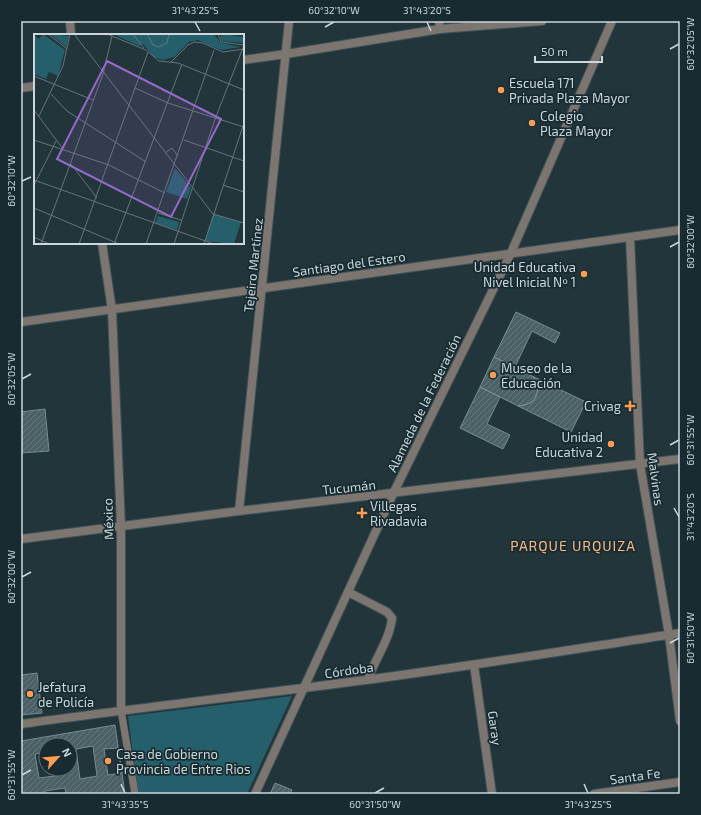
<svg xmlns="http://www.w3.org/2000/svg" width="701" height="815" viewBox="0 0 701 815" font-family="'Exo 2',sans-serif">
  <defs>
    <pattern id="building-hatch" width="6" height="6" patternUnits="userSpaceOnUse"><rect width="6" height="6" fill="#4b6166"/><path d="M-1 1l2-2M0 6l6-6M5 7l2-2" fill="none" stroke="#64777b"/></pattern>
  </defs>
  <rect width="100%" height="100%" fill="#21353a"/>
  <path fill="#255f6b" d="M292 696 247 794H138L128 716Z"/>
  <path fill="url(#building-hatch)" stroke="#758c92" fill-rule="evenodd" d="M516 312 560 333 555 343 532 331 515 367 494 357Z
    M494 357 532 376 536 381 538 387 537 393 535 399 530 403 524 405 518 406 480 387Z
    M532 376 586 402 571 432 518 406 524 405 530 403 535 399 537 393 538 387 536 381Z
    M480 387 500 397 487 424 510 435 503 449 460 428Z
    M45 409 49 451 21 453V412Z
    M37 673 42 713 21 715V675Z
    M115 725 125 794H66L65 788 45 791 46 794H21V741ZM46 745H70V769H54L55 776 39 778 35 754 46 752ZM93 746 97 776 80 779 76 749Z
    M118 748 122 773 108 775 104 749Z
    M275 783 292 790 290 794H270Z"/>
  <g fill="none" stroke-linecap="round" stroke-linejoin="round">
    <g stroke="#405257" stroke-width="8">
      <path id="pedestrian" d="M121 710 135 794"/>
    </g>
    <g stroke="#405257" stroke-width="10">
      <path id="minor" d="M70 21 71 35
        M439 21 440 29
        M243 60 286 54 440 29 542 21
        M21 88 35 86
        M630 237 640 464 669 635 680 721
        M102 243 112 310 121 526V710
        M21 322 680 230
        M239 511 289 21
        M21 539 239 511 680 459
        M348 592 387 612 392 618C390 639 375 659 368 679
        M474 665 492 794
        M21 724C136 708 251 695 366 680 471 666 575 649 680 633
        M594 794 680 782"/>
    </g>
    <g stroke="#405257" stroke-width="10">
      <path id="tertiary" d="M255 794 393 494 511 253 612 21"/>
    </g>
    <use href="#pedestrian" stroke="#7d7570" stroke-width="7"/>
    <use href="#minor" stroke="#7d7570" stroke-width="8"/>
    <use href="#tertiary" stroke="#7d7570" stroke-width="8"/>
  </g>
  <path fill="none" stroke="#ccd8db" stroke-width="1.5" d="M195 22 200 31M427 22 431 31M325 27 334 22M670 49 679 44M22 181 31 177M670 247 679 242M22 379 31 374M670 445 679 440M674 508 679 517M22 577 31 572M670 643 679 638M22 775 31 770M121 784 125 793M584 784 588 793M375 793 384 788"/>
  <g fill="#fc9d53" stroke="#172b30" stroke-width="1.5">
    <circle cx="501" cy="90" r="4"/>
    <circle cx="532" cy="123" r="4"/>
    <circle cx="584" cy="274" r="4"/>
    <circle cx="493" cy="375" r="4"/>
    <path d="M628 400h4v4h4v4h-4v4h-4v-4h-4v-4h4z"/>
    <circle cx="611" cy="444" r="4"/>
    <path d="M360 507h4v4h4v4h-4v4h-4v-4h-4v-4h4z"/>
    <circle cx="30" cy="694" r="4"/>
    <circle cx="108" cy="761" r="4"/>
  </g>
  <g text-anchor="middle" stroke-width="3.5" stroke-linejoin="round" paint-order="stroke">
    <g font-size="13" fill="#ccd8db" stroke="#172b30" text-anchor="start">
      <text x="509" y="88">Escuela 171<tspan x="509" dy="15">Privada Plaza Mayor</tspan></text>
      <text x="540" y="121">Colegio<tspan x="540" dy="15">Plaza Mayor</tspan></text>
      <text x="576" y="272" text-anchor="end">Unidad Educativa<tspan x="576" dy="15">Nivel Inicial Nº 1</tspan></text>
      <text x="501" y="373">Museo de la<tspan x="501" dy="15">Educación</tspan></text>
      <text x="621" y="411" text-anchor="end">Crivag</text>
      <text x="603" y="442" text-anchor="end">Unidad<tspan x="603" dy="15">Educativa 2</tspan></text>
      <text x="370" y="511">Villegas<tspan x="370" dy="15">Rivadavia</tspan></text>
      <text x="38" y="692">Jefatura<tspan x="38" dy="15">de Policía</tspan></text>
      <text x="116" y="759">Casa de Gobierno<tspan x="116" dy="15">Provincia de Entre Rios</tspan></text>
    </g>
    <g font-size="13" fill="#ccd8db" stroke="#172b30">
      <text transform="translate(349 264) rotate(-8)" y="5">Santiago del Estero</text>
      <text transform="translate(253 265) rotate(-84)" y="5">Tejeiro Martínez</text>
      <text transform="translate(424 403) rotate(-64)" y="5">Alameda de la Federación</text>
      <text transform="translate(656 479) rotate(82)" y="5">Malvinas</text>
      <text transform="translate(349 487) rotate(-6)" y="5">Tucumán</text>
      <text transform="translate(108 519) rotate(-92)" y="5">México</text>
      <text transform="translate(349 670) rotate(-8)" y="5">Córdoba</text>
      <text transform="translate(495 728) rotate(82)" y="5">Garay</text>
      <text transform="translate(635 776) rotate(-8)" y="5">Santa Fe</text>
    </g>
    <g font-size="14" letter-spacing="1" fill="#fcb989" stroke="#172b30">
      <text x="573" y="551">PARQUE URQUIZA</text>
    </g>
  </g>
  <g transform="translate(34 34)">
    <rect width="210" height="210" fill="#21353a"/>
    <path d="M9 0 31 16 24 42 15 38 12 45 0 40V1L5 5ZM16 0 35 2 32 13ZM79 0H180L187 9 207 13 187 16 164 6 155 8 140 23 129 26 120 23 109 10 105 12ZM188 0 210 3V9L188 7 186 4ZM141 134 157 154 153 165 132 158ZM179 180 207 188 200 210 171 207ZM124 182 145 188 143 196 121 189Z" fill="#255f6b"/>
    <path fill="none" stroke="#65767a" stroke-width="1" d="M14 0 33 15M40 0 179 180M73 0 112 16 125 27 144 29 210 56M99 0 110 14M113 0 119 11 125 13 133 9 135 0M184 0 187 8 210 11M137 28 154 11 160 8 169 9 189 18 210 15M0 42 59 66M101 54 134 69 210 93M17 60 33 77 112 128M0 76 29 115M5 82 29 32 36 0M0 106 75 131 131 159M150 106 210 127M131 119 138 114 144 122M37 130 63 164M0 146 180 210M0 151 22 107M189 151 210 158M0 174 85 210M124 179 147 186M179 180 210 189M0 203 15 210M7 210 69 40 78 2M45 210 114 18M80 210 148 30M112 210 180 16M140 210 181 85 210 11M170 210 210 89"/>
    <path fill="#9768c9" fill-opacity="0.15" stroke="#9768c9" stroke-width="2" d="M73 27 187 85 137 183 23 125Z"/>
    <rect width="210" height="210" fill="none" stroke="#ccd8db" stroke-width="2"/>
  </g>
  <rect width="701" height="815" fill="none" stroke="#172b30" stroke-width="44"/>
  <g transform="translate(58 757) rotate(63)"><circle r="19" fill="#172b30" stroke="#5f7074"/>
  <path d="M0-3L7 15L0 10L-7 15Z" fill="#fc9d53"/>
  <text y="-6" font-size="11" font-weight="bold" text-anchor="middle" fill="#ccd8db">N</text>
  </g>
  <path d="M535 56v6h67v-6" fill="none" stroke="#ccd8db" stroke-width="2"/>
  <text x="541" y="56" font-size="12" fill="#ccd8db" stroke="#172b30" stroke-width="3" paint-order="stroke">50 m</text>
  <rect x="22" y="22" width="657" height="771" fill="none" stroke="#ccd8db" stroke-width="1.5"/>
  <g font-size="10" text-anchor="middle" fill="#ccd8db">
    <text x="195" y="14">31°43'25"S</text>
    <text x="334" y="14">60°32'10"W</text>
    <text x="427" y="14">31°43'20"S</text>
    <text transform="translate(690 44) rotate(-90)" y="4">60°32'05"W</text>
    <text transform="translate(11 181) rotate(-90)" y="4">60°32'10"W</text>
    <text transform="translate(690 242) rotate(-90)" y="4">60°32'00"W</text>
    <text transform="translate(11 379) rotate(-90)" y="4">60°32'05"W</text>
    <text transform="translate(690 440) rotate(-90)" y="4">60°31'55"W</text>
    <text transform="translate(690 517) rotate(-90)" y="4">31°43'20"S</text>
    <text transform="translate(11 577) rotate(-90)" y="4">60°32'00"W</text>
    <text transform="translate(690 638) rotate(-90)" y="4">60°31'50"W</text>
    <text transform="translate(11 775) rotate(-90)" y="4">60°31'55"W</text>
    <text x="125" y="808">31°43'35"S</text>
    <text x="375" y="808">60°31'50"W</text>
    <text x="588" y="808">31°43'25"S</text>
  </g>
</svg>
